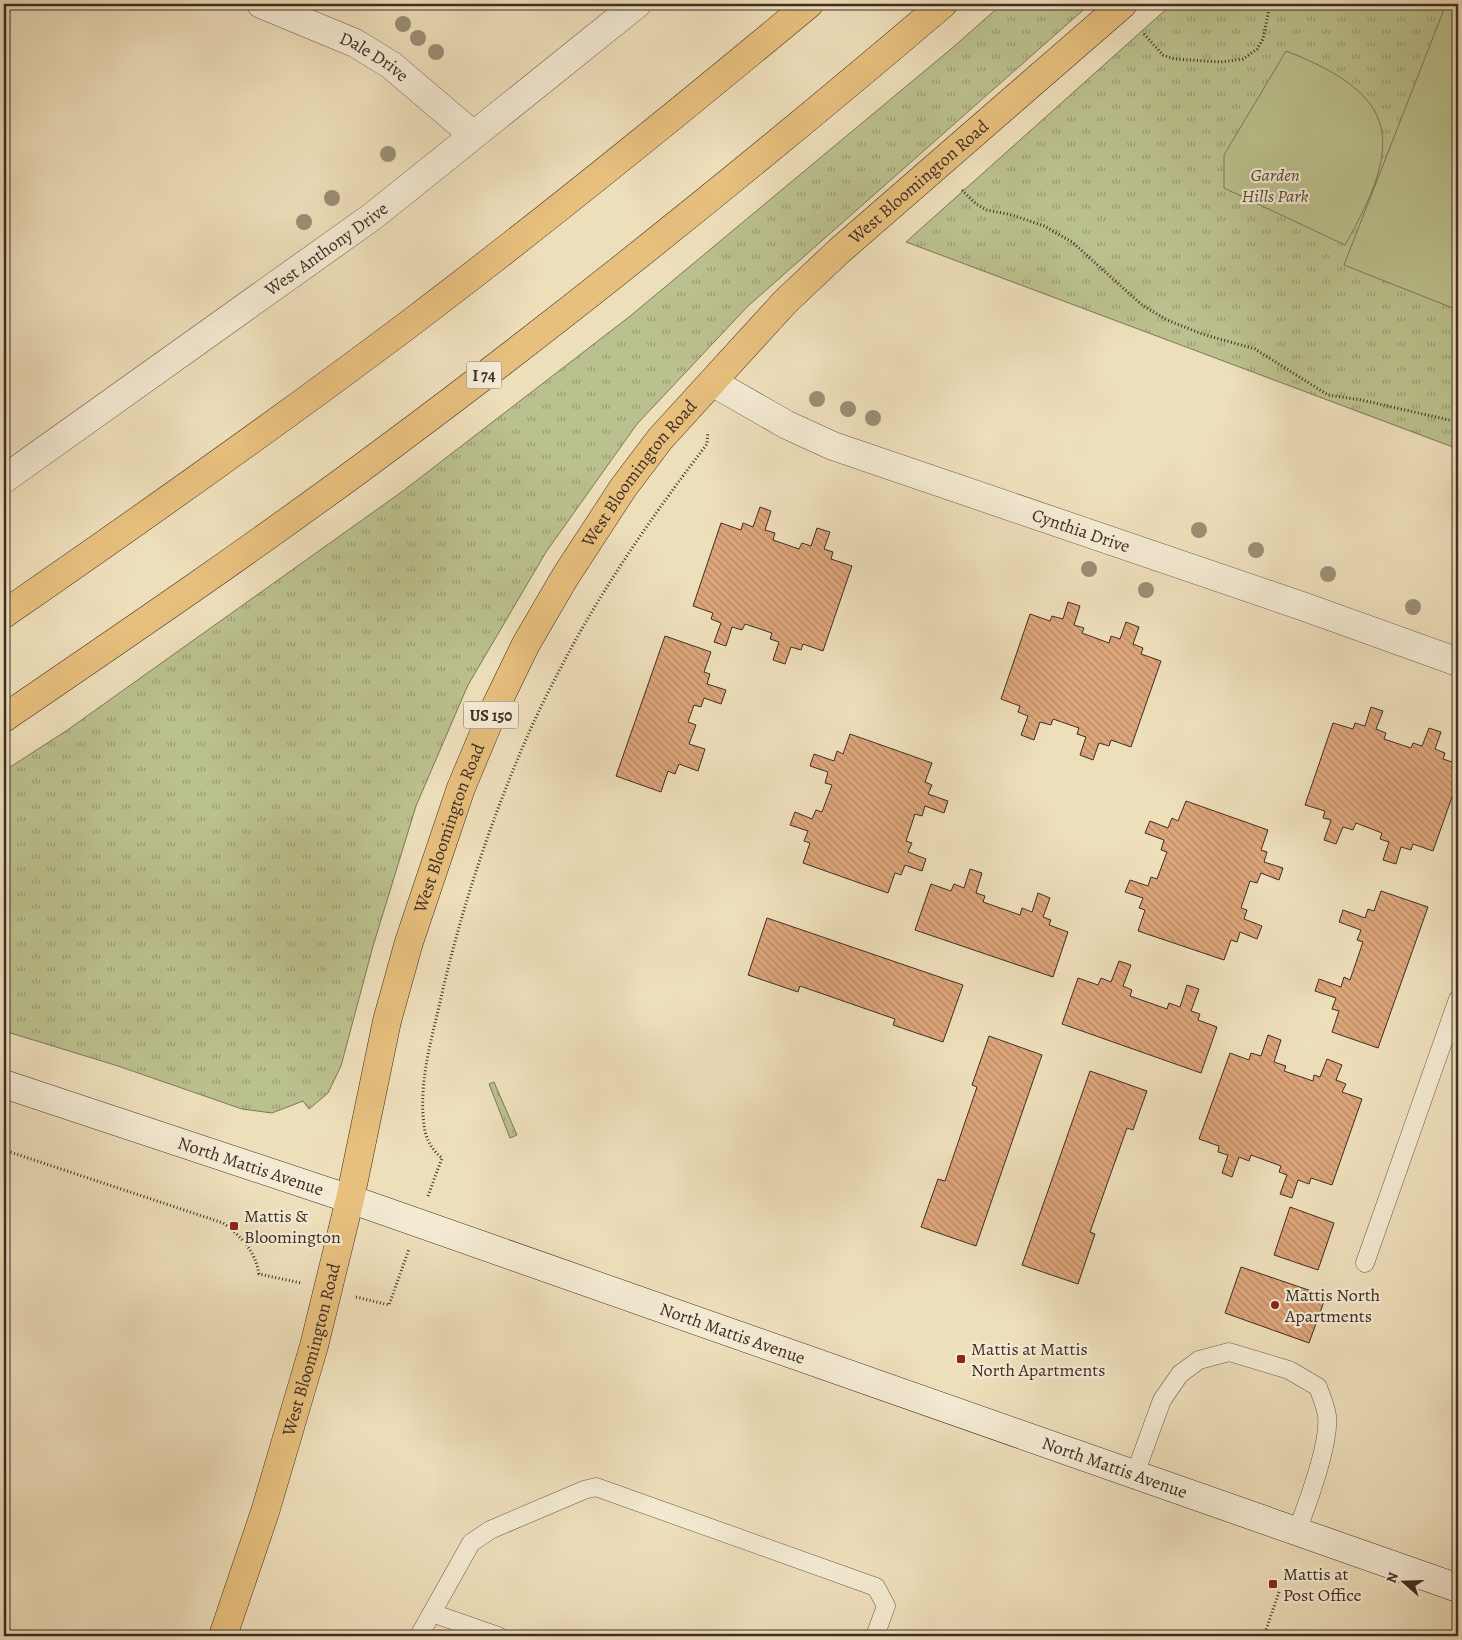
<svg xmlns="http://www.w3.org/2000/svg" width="1462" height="1640" viewBox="0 0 1462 1640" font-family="Alegreya,serif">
  <defs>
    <pattern id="grass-tufts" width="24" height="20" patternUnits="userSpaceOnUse" patternTransform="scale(1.25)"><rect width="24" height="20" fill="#bbc18e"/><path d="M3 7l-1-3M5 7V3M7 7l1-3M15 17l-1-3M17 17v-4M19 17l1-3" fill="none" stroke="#999d74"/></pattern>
    <pattern id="building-back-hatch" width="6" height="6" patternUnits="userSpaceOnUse" patternTransform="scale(1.25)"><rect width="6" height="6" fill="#dea67b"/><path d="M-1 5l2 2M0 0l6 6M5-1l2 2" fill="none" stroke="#b58865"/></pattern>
  </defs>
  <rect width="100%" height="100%" fill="#eedfbb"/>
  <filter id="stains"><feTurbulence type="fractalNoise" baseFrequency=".004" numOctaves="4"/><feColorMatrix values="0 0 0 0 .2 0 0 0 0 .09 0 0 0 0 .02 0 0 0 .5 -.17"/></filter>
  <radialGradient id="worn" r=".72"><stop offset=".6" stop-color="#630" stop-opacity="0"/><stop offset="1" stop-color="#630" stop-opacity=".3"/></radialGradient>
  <path fill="url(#grass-tufts)" stroke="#7c785a" d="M1002 4H1090L748 306 637 424 546 552 468 685 416 806 373 946 341 1066 328 1093 309 1109 303 1101 272 1113 242 1109 118 1066 4 1031V771L66 731 403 491 629 317 951 49Z
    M1172 4H1458V449L906 242Z
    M494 1082 517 1135 510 1138 489 1084Z"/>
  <path fill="#bbc18e" stroke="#7c785a" d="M1446 4H1458V310L1344 265Z
    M1286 51C1402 96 1403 143 1345 245L1224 188V155Z"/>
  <path fill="url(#building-back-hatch)" stroke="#3e2e25" d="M760 507 771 511 765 530 775 533 773 540 799 549 802 543 811 546 817 528 830 532 824 549 833 552 831 559 852 566 823 651 803 644 801 650 791 647 785 664 773 660 779 642 770 639 772 633 745 624 742 630 732 627 726 646 714 642 721 623 711 619 713 613 693 606 721 523 741 530 743 523 753 527Z
    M1068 602 1080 606 1074 625 1084 628 1082 633 1109 643 1111 636 1120 639 1126 622 1139 627 1133 644 1143 648 1141 654 1161 661 1131 747 1111 740 1109 746 1099 743 1093 760 1080 755 1086 737 1077 734 1079 728 1053 719 1051 725 1040 722 1034 740 1021 735 1028 716 1018 712 1020 706 1001 699 1030 614 1050 621 1052 616 1063 619Z
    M665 636 711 652 704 672 710 674 707 684 726 690 721 704 704 698 701 707 694 705 688 722 696 725 689 744 705 749 698 771 679 764 675 774 668 771 661 792 616 776Z
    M1371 707 1383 711 1376 729 1386 733 1384 739 1411 748 1413 743 1422 746 1429 728 1441 732 1435 749 1445 753 1443 759 1458 764V780L1433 851 1413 844 1411 850 1401 847 1396 864 1383 860 1389 842 1380 839 1382 833 1356 823 1353 830 1343 827 1336 844 1324 840 1331 820 1323 818 1325 811 1305 805 1333 723 1353 729 1355 723 1365 726Z
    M850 734 932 763 925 782 932 785 928 794 948 801 944 813 925 806 922 816 915 814 906 841 912 843 908 852 926 859 922 871 905 865 901 875 895 873 888 893 803 863 810 843 804 841 808 831 790 825 795 812 812 819 816 810 822 812 832 785 825 783 828 772 810 766 814 754 834 761 837 751 843 754Z
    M1186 801 1268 830 1261 850 1267 852 1264 862 1283 868 1279 880 1261 873 1257 883 1250 881 1241 908 1247 910 1244 919 1262 926 1257 939 1240 932 1237 942 1231 940 1224 960 1138 931 1145 910 1139 908 1143 898 1125 892 1130 880 1148 886 1151 877 1157 879 1167 852 1161 850 1164 840 1145 833 1150 821 1168 828 1172 818 1178 821Z
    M970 869 982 873 976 893 985 896 983 902 1020 915 1022 908 1032 912 1038 893 1050 898 1043 917 1051 920 1049 925 1068 932 1053 977 915 930 931 884 951 891 954 884 964 888Z
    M1381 891 1428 907 1378 1048 1332 1032 1339 1011 1332 1009 1336 998 1315 991 1319 979 1341 987 1344 977 1350 980 1363 942 1357 940 1361 930 1339 922 1343 910 1365 918 1368 909 1374 911Z
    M767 918 963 985 943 1042 893 1025 895 1019 800 986 798 992 748 975Z
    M1119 961 1131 965 1123 986 1132 990 1130 996 1167 1009 1169 1003 1180 1007 1187 985 1199 989 1191 1011 1200 1014 1198 1020 1217 1027 1201 1073 1062 1024 1078 978 1098 985 1101 978 1111 982Z
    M1268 1035 1281 1040 1274 1062 1286 1066 1284 1071 1313 1081 1314 1075 1320 1077 1327 1059 1342 1065 1336 1080 1346 1084 1342 1092 1362 1099 1332 1185 1311 1178 1309 1184 1298 1180 1292 1198 1280 1194 1287 1175 1279 1172 1281 1166 1251 1155 1249 1161 1239 1157 1232 1177 1222 1173 1228 1155 1218 1152 1219 1146 1199 1139 1230 1053 1249 1060 1251 1053 1261 1056Z
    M989 1036 1042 1055 976 1246 921 1227 938 1179 945 1181 977 1087 972 1085Z
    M1090 1071 1147 1091 1133 1130 1127 1128 1090 1232 1095 1234 1078 1284 1022 1265Z
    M1290 1207 1334 1223 1318 1270 1274 1255Z
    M1241 1267 1326 1296 1309 1343 1225 1313Z"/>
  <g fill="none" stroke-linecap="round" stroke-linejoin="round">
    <g stroke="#6a5a4a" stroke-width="19">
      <path id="service" d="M1365 1263 1458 999
        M1135 1474 1162 1400 1180 1374 1199 1360 1229 1352 1289 1370 1318 1387C1321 1396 1326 1407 1327 1416 1330 1443 1307 1505 1297 1531
        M432 1613 498 1636
        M419 1636 471 1543 490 1530 584 1490 596 1487 876 1587 886 1606 875 1636"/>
    </g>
    <g stroke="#6a5a4a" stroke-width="29">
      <g id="minor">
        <path id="s1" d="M261 4 355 43 391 65 472 134"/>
        <path id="s2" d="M712 382 787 425 833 446 1302 606 1458 662"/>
      </g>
    </g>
    <g stroke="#6a5a4a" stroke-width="29">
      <g id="tertiary">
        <path id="s3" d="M4 479 373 216 637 4"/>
      </g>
    </g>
    <g stroke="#3e2e25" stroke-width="29">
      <g id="secondary">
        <path id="s4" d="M4 1084 350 1199 1458 1588"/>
      </g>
    </g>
    <g stroke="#3e2e25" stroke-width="29">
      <g id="primary">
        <path id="s5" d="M223 1636 265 1512 314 1346 350 1199 387 1021 409 942 461 788 492 714 526 644 565 577 623 488 660 439 785 302 839 251 1123 4"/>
      </g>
    </g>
    <g stroke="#3e2e25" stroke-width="29">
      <path id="motorway" d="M4 614C140 520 276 424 409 324 545 221 678 113 809 4
        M4 718C133 630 262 542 387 449 578 307 762 158 943 4"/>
    </g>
    <path stroke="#3e2e25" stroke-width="3" stroke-dasharray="1 2.5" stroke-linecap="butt" d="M1144 34 1163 55 1174 59 1221 62 1243 59 1257 49 1263 39 1270 4
      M962 190 976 204 987 210 1012 215 1044 226 1072 242 1142 305 1167 320 1202 334 1255 349 1328 395 1361 400 1458 422
      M4 1150 223 1223C242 1237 255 1251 259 1274L301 1283
      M428 1196 442 1158C432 1150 425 1138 424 1125 419 1087 429 1048 438 1011 458 920 487 830 524 744 539 709 557 674 575 641 614 571 659 507 707 444L708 432
      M356 1297 389 1305 409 1249
      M1264 1636 1279 1592"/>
    <use href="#service" stroke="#f4ead3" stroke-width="18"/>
    <use href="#minor" stroke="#f4ead3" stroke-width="28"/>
    <use href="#tertiary" stroke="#f4ead3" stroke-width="28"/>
    <use href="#secondary" stroke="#f4ead3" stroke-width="28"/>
    <use href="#primary" stroke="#e7c07e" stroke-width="28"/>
    <use href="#motorway" stroke="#e7c07e" stroke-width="28"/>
  </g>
  <g fill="#9b8e74">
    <circle cx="403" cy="24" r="8"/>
    <circle cx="418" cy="38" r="8"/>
    <circle cx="436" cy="52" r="8"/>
    <circle cx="388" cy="154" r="8"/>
    <circle cx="332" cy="198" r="8"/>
    <circle cx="304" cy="222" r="8"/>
    <circle cx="817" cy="399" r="8"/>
    <circle cx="848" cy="409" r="8"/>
    <circle cx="873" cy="418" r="8"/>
    <circle cx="1199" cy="530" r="8"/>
    <circle cx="1256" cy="550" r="8"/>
    <circle cx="1089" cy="569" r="8"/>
    <circle cx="1328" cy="574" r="8"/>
    <circle cx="1146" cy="590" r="8"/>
    <circle cx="1413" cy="607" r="8"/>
  </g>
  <g fill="#8f2418" stroke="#f4ead3" stroke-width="2">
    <rect x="229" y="1221" width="10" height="10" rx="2.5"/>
    <circle cx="1275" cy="1305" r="5"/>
    <rect x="956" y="1354" width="10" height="10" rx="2.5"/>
    <rect x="1268" y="1579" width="10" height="10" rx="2.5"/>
  </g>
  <g text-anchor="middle" stroke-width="4.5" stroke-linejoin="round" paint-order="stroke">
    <g fill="#f4ead3" stroke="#756659" stroke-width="1">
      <rect x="466.5" y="361.5" width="35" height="27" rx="4"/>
      <rect x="463.5" y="701.5" width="55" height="27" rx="4"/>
    </g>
    <g font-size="16" font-weight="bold" fill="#3e2e25">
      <text x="484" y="381">I 74</text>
      <text x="491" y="721">US 150</text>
    </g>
    <g font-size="18" fill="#3e2e25" stroke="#f4ead3">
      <text dy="6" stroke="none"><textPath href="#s1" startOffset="125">Dale Drive</textPath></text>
      <text dy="6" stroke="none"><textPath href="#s5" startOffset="1650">West Bloomington Road</textPath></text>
      <text dy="6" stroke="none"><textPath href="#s3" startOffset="396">West Anthony Drive</textPath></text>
      <text dy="6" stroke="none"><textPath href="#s5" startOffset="1245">West Bloomington Road</textPath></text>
      <text dy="6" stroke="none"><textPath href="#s2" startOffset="399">Cynthia Drive</textPath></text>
      <text dy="6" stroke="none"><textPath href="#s5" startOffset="840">West Bloomington Road</textPath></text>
      <text dy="6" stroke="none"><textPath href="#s4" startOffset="260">North Mattis Avenue</textPath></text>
      <text dy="6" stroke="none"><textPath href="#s4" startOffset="770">North Mattis Avenue</textPath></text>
      <text dy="6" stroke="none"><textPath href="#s5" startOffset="300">West Bloomington Road</textPath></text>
      <text dy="6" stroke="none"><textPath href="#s4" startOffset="1175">North Mattis Avenue</textPath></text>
    </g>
    <g font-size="18" font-style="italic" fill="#574b3a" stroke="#f4ead3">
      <text x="1275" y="181">Garden<tspan x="1275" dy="21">Hills Park</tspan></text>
    </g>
    <g font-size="18" fill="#3e2e25" stroke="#f4ead3" text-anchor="start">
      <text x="244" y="1222">Mattis &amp;<tspan x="244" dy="21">Bloomington</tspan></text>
      <text x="1285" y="1301">Mattis North<tspan x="1285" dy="21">Apartments</tspan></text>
      <text x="971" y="1355">Mattis at Mattis<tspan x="971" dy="21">North Apartments</tspan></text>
      <text x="1283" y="1580">Mattis at<tspan x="1283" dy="21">Post Office</tspan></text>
    </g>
  </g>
  <rect width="1462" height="1640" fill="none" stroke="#eedfbb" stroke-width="20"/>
  <rect x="5" y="5" width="1452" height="1630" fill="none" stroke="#3e2e25" stroke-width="2.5"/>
  <rect x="10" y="10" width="1442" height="1620" fill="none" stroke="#3e2e25"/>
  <g transform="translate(1404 1582) rotate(290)" stroke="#f4ead3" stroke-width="4" paint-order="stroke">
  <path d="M0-4L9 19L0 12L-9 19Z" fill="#3e2e25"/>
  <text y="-8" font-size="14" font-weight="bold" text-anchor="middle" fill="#3e2e25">N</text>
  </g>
  <rect width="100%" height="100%" filter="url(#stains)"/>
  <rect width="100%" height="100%" fill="url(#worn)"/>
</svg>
